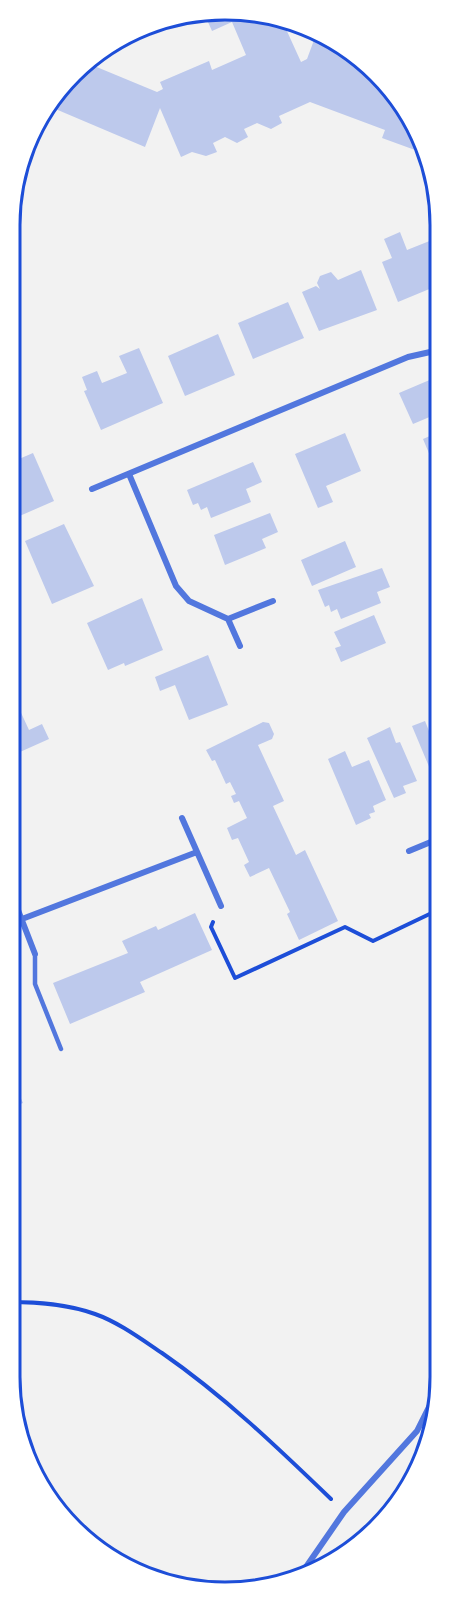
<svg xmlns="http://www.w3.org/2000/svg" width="450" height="1602" viewBox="0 0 450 1602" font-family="Inter,sans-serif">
  <rect width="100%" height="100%" fill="#f2f2f2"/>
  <path fill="#bdc9ec" d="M204 13H267L281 18 301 62 307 59 317 32 333 38 387 82 419 130 426 154 382 138 385 130 310 102 279 116 282 123 271 129 257 123 244 129 248 137 237 143 225 137 213 143 217 152 206 156 192 152 181 157 160 108 145 147 46 105 87 63 157 92 163 89 160 82 209 61 212 70 246 55 232 22 212 31Z
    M400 232 407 250 432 240 439 258V285L398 302 382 262 392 258 384 239Z
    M361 270 377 310 319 331 302 292 316 286 320 289 317 283 320 276 331 272 338 280Z
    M288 302 304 338 253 359 238 323Z
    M218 334 235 375 185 396 168 356Z
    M139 348 163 403 101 430 84 391 87 390 82 377 97 371 102 383 127 373 119 356Z
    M439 376V413L413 424 399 393Z
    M439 432V477L423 439Z
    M345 433 361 471 326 486 333 502 318 508 295 454Z
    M33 453 54 501 15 518 12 510V462Z
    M253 462 262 482 246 489 251 502 211 518 207 507 201 510 198 503 193 505 187 490Z
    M270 513 278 532 262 539 266 548 225 565 214 535Z
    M64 524 94 586 52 604 25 541Z
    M345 541 356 567 312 586 301 560Z
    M382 568 390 587 377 592 381 603 341 619 337 609 331 612 329 605 325 607 318 590Z
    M142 598 163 650 125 666 124 663 108 670 87 623Z
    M374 615 386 643 341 662 335 648 341 646 334 632Z
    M208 655 228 705 189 720 175 685 160 691 155 677Z
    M11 691 29 730 42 724 49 739 11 756Z
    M425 721 431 736 438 733V788L412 726Z
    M263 722 269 723 274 734 272 739 258 745 284 801 273 806 296 855 305 850 338 921 299 940 287 914 290 912 269 868 250 877 244 865 249 862 238 838 232 840 227 828 247 818 239 801 234 803 231 796 236 794 230 782 226 784 215 760 212 761 206 750Z
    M390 727 396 743 400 742 417 781 403 786 406 793 394 798 367 738Z
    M345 751 352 767 369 760 386 800 373 806 375 812 369 814 371 818 356 825 328 759Z
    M195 913 212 950 140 982 145 992 70 1024 53 983 128 953 122 941 156 926 158 930Z
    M10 1074 23 1103 10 1108Z"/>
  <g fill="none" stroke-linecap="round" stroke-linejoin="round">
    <path stroke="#1d4ed8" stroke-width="4" d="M213 922 211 927 235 978 345 927 373 941 438 910
      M9 1302C39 1302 67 1304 95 1314 118 1322 141 1339 162 1353 224 1396 277 1447 331 1499"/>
    <path stroke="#5277de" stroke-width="4.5" d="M35 954V984L61 1049"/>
    <path stroke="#5277de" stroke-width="6" d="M129 474 176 586 189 601 228 619
      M92 489 408 357 439 350
      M240 646 228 619 273 601
      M182 818 221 906
      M409 851 438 839
      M11 892 35 954
      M22 919 197 852
      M297 1580 344 1512 417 1431 437 1391"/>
  </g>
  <path d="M0 0H450V1602H0ZM225 20H225A205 205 0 0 1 430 225V1377A205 205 0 0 1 225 1582H225A205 205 0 0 1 20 1377V225A205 205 0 0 1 225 20Z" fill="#fff" fill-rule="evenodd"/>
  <path fill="none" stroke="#1d4ed8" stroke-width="3" d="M225 20H225A205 205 0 0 1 430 225V1377A205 205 0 0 1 225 1582H225A205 205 0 0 1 20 1377V225A205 205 0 0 1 225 20Z"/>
</svg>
